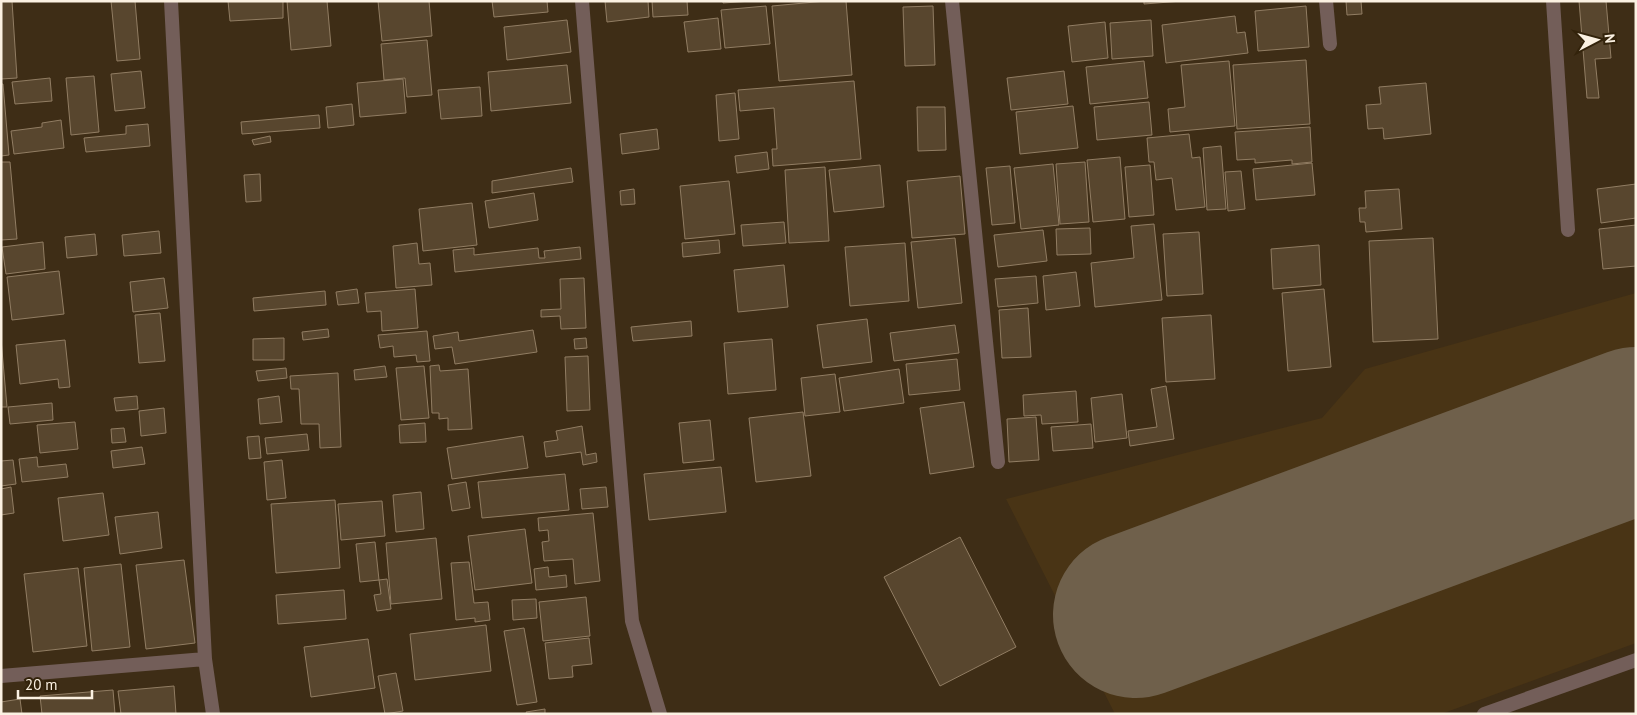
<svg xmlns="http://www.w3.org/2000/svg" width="1637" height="715" viewBox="0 0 1637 715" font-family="'PT Sans',sans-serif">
  <rect width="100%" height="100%" fill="#3e2d16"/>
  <path fill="#493415" d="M1636 293V643L1441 714H1115L1006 499 1322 418 1365 369Z"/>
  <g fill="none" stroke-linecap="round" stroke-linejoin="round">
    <path stroke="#6f604b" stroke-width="166" d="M1136 615 1636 430"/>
  </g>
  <path fill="#58462e" stroke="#917d63" d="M1 1H12L17 78 1 79Z
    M111 1H135L140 59 117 61Z
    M228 1H283V18L230 21Z
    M287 1H327L331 46 291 50Z
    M378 1H429L432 36 382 41Z
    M492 1H547L548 12 494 17Z
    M605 1H648L649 17 607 22Z
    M652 1H687L688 15 653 17Z
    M723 1H752L723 3Z
    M826 1H846L852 75 779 81 772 6Z
    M1144 1H1182L1144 4Z
    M1346 1H1361L1362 14 1347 15Z
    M1579 1H1606L1611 58 1595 59 1599 98H1587Z
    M766 6 770 44 725 48 721 10Z
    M933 6 935 65 905 66 903 7Z
    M1306 6 1309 47 1258 51 1255 11Z
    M1235 16 1237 33 1245 32 1248 53 1166 63 1162 25Z
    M718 18 721 49 688 52 684 22Z
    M567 20 571 52 507 60 504 27Z
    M1151 20 1153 56 1112 59 1110 23Z
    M1105 22 1108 58 1072 62 1068 26Z
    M427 40 432 95 407 97 405 78 384 80 381 44Z
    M1306 60 1310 124 1237 129 1233 65Z
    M1144 61 1148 98 1090 104 1086 67Z
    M1229 61 1235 126 1170 132 1168 109 1185 107 1181 65Z
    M567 65 571 103 491 111 488 72Z
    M141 71 145 108 115 111 111 74Z
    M1064 71 1068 104 1011 110 1007 78Z
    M94 76 99 132 71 135 66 78Z
    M50 78 52 101 15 104 12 82Z
    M403 79 406 113 360 117 357 83Z
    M854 81 861 159 773 166 772 149H777L774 108 740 111 738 90Z
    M1426 83 1431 134 1384 139 1383 128 1368 129 1366 105 1381 104 1379 87Z
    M1 84H3L9 155 1 156Z
    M480 87 482 116 441 119 438 90Z
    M735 93 739 139 719 141 716 95Z
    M1149 102 1152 135 1097 140 1094 107Z
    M352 104 354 125 328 128 326 107Z
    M1073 106 1078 148 1020 154 1016 112Z
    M917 107H945L946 150 918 151Z
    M319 115 320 128 242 134 241 122Z
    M61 120 64 148 14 154 11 131 42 127V123Z
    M148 124 150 146 86 152 84 138 126 134V126Z
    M1310 127 1312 162 1292 164V160L1255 163V159L1237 160 1235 132Z
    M657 129 659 149 622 154 620 134Z
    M1189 134 1192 158 1200 157 1205 207 1176 210 1172 178 1156 180 1154 162H1149L1147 138Z
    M270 136 271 142 254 145 252 140Z
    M1221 146 1226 209 1207 210 1203 148Z
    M767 152 769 169 737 173 735 156Z
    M1120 157 1125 219 1093 222 1087 160Z
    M1 162H10L17 239 1 240Z
    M1085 162 1089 222 1060 224 1056 164Z
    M1312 163 1315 195 1256 200 1253 169Z
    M1053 164 1059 225 1021 229 1014 168Z
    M880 165 884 207 834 212 829 170Z
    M1150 165 1154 215 1129 217 1125 167Z
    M1010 166 1015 223 992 225 986 168Z
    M825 167 829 241 789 243 785 170Z
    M571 168 573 182 492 193V181Z
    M1241 171 1245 209 1228 211 1225 172Z
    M260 174 261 201 246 202 244 175Z
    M960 176 965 234 912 238 907 181Z
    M729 181 735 234 685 239 680 186Z
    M1636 184V218L1601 223 1597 189Z
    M634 189 635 204 621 205 620 191Z
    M1399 189 1402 229 1366 232 1365 222H1360L1359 208H1366L1365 191Z
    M534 193 538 220 489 228 485 201Z
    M472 203 477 245 423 251 419 209Z
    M784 222 786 243 743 246 741 225Z
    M1154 224 1162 300 1095 307 1091 263 1134 258 1131 226Z
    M1636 225V266L1603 269 1599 229Z
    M1090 228 1091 254 1057 255 1056 229Z
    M1043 230 1047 261 998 267 994 235Z
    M159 231 161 253 124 256 122 235Z
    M1199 232 1203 294 1167 296 1163 234Z
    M95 234 97 255 67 258 65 237Z
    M955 238 962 303 918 308 911 242Z
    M1433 238 1438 339 1373 342 1369 241Z
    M719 240 720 253 683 257 682 243Z
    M43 242 45 269 6 274 2 247Z
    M417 243 419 264 430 263 432 285 396 288 393 246Z
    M905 243 909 301 850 306 845 247Z
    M1319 245 1321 285 1273 289 1271 249Z
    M580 247 581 259 455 272 453 250 474 248V255L538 248 539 258H545L544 251Z
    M784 265 788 307 738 312 734 270Z
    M59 271 64 314 12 320 7 277Z
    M1076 272 1080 306 1046 310 1043 276Z
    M1036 276 1038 303 998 307 995 279Z
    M164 278 168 308 133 312 130 282Z
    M584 278 586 328 561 329 560 316 541 317V310L561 309 560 279Z
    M357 289 359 303 338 305 336 292Z
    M415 289 418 328 382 331 381 311 367 312 365 293Z
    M1324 289 1331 367 1288 371 1282 293Z
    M325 291 326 305 254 311 253 298Z
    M1028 308 1031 357 1002 358 999 310Z
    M160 313 165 361 139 363 135 315Z
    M1211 315 1215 379 1166 382 1162 318Z
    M867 319 872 362 823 368 817 325Z
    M691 321 692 336 633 341 631 327Z
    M955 325 959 353 894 361 890 333Z
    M328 329 329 337 303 340 302 332Z
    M533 330 537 352 455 364 452 347 435 349 433 336 458 332 459 341Z
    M427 331 430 361 417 362 416 355 394 357 393 346 380 348 378 335Z
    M284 338V360H253V339Z
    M586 338 587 348 575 349 574 339Z
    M1 339 7 407H1Z
    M772 339 776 390 728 394 724 343Z
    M65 340 70 387 59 388 58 379 20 384 16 345Z
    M588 356 590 410 567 411 565 357Z
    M957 359 960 390 909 395 906 364Z
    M439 365 440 371 468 369 472 429 448 430V418L439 419V413H432L430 366Z
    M385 366 387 377 355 380 354 370Z
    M424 366 429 418 401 420 396 368Z
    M286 368 287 378 258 381 256 371Z
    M899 369 904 403 844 411 839 378Z
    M338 373 341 447 320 448 319 424H301L299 389H291L290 376Z
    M835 374 840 412 805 416 801 378Z
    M1166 386 1174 439 1130 446 1128 431 1157 427 1151 389Z
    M1076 391 1078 422 1042 424 1041 415 1024 416 1023 395Z
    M1122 394 1127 438 1095 442 1091 398Z
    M137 396 138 409 116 411 114 398Z
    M279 396 282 422 260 424 258 399Z
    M964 402 974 467 930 474 920 408Z
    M52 403 53 420 10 424 8 407Z
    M164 408 166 433 141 436 139 411Z
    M803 412 811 476 756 482 749 418Z
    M1036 417 1039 460 1009 462 1007 419Z
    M710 420 714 460 683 463 679 423Z
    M75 422 78 449 40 453 37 425Z
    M425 423 426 442 400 443 399 425Z
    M1091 424 1093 448 1053 451 1051 427Z
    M582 426 586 455 596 453 597 462 583 465 581 452 546 457 544 442 558 440 556 431Z
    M124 428 126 442 112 443 111 429Z
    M307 434 309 450 267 454 265 438Z
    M259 436 261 458 249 459 247 437Z
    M523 436 528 468 452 479 447 448Z
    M142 447 145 464 113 468 111 451Z
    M37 457 38 467 66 464 68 477 22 482 19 459Z
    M13 460 16 484 1 486V461Z
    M282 460 286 498 267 500 264 462Z
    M721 467 726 512 649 520 644 474Z
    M565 474 569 510 482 518 478 482Z
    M466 482 470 508 452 511 448 485Z
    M11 487 14 513 1 515V489Z
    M606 487 608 507 582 509 580 489Z
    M421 492 424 529 396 532 393 495Z
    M103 493 109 535 63 541 58 498Z
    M335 500 340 568 276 573 271 504Z
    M382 501 385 536 341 540 338 504Z
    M158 512 162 548 120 554 115 517Z
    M593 513 600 581 575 584 573 559 544 561 542 542 549 541 548 530 539 531 538 518Z
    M525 529 532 583 475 590 468 536Z
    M960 537 1016 647 940 686 884 577Z
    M436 538 442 599 391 604 386 543Z
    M375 542 379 580 360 582 356 544Z
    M184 560 195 643 146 649 136 565Z
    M469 562 474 603 488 602 490 620 475 622V618L456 620 451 563Z
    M121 564 130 647 92 651 84 568Z
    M548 567 549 577 566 575 567 587 536 590 534 569Z
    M78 568 87 646 33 652 24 574Z
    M387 579 391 609 377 611 374 595 381 594 379 580Z
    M344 590 346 619 278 624 276 595Z
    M586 597 590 636 543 641 539 602Z
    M536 599 537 618 513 620 512 600Z
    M486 625 491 671 415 680 410 634Z
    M524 628 537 702 517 705 504 631Z
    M589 638 592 664 572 666 573 677 549 679 545 643Z
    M368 639 375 688 311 697 304 647Z
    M396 673 403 711 385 714 378 676Z
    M174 686 176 714H121L118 691Z
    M113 690 115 714H42L40 696Z
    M20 699 22 714H1V702Z
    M545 709V714H527L526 712Z"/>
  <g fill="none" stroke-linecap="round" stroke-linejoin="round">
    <path stroke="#735e59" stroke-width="14" d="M171 1 205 659 213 714
      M582 1 632 621 660 714
      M952 1 998 462
      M1326 1 1330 44
      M1553 1 1568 230
      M1 676 205 659
      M1484 714 1636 660"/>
  </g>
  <rect width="1637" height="715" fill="none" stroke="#fbf1e2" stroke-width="5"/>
  <g transform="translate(1597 40) rotate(84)" stroke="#33230b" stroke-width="4" paint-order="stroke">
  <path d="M0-4L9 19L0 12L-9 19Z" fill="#fbf1e2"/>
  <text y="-8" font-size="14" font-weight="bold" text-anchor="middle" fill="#fbf1e2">N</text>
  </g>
  <path d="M18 690v8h74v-8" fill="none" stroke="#fbf1e2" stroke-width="2.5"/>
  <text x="25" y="690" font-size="15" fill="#fbf1e2" stroke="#33230b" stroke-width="4" paint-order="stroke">20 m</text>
</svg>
